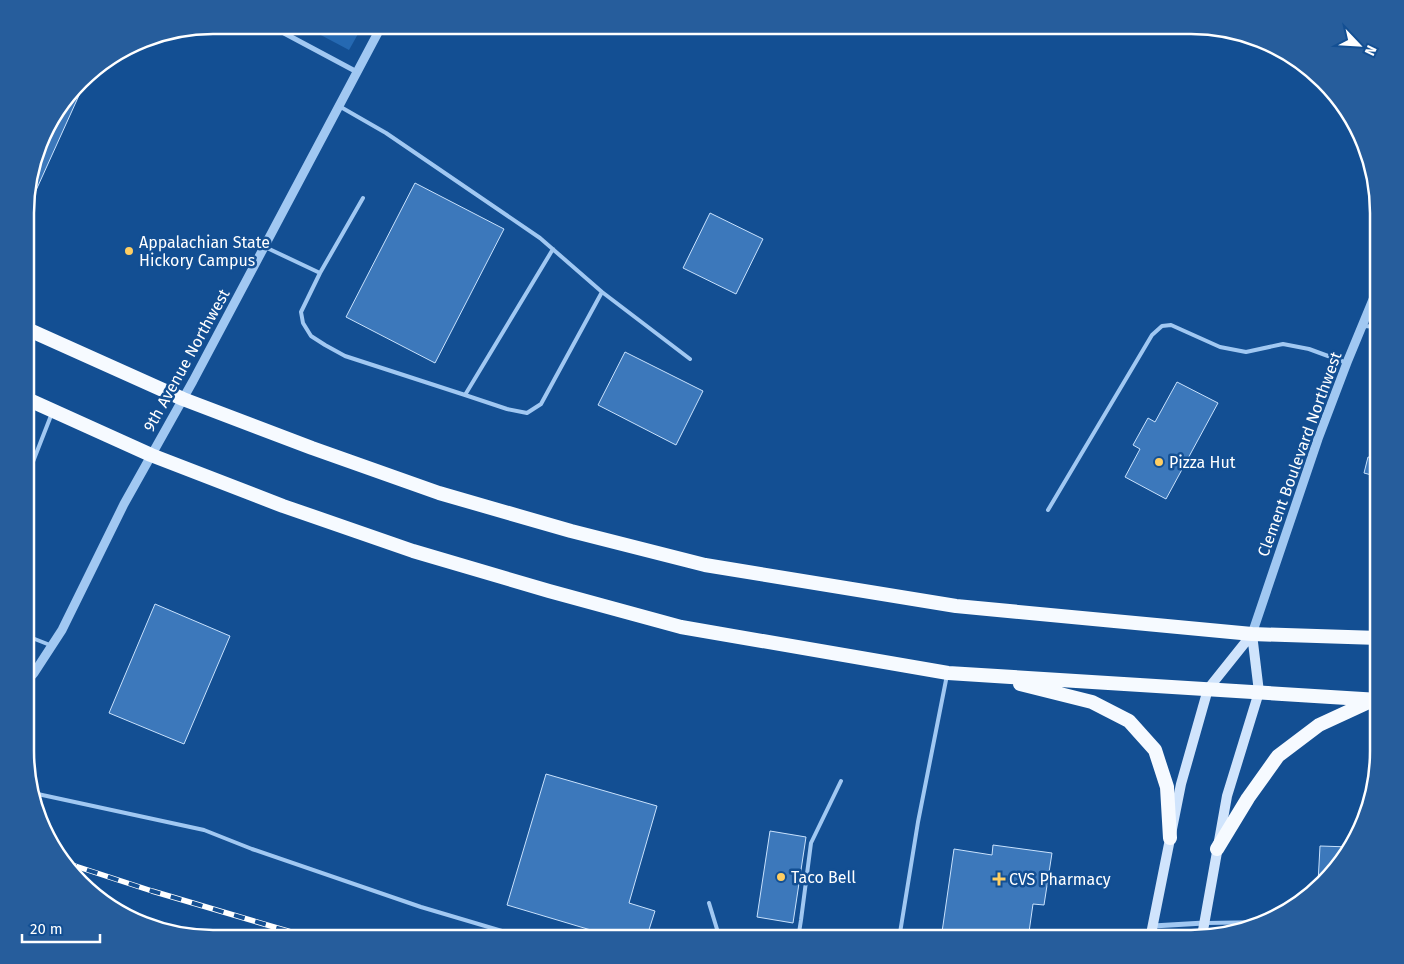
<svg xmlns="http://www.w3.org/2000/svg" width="1404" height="964" viewBox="0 0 1404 964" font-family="'Fira Sans',sans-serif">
  <rect width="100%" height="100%" fill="#134f93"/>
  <path fill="#2569b2" d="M302 25H363L349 50Z"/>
  <path fill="#3c78bb" stroke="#c9e2fd" d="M90 71 28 208H27V189L45 130Z
    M415 183 504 229 435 363 346 317Z
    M710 213 763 239 736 294 683 268Z
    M625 352 703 391 676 445 598 405Z
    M1177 382 1218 403 1166 499 1125 477 1140 449 1133 445 1148 418 1155 422Z
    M1368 457 1379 459V477L1364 473Z
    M155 604 230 636 184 744 109 713Z
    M546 774 657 806 629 903 655 911 646 939H621L507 905Z
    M770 831 806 837 793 923 757 917Z
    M993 845 1052 853 1044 905 1033 904 1028 939H941L954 849 992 855Z
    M1320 846 1350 847 1340 865 1318 883Z"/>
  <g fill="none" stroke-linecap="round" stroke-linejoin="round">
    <path stroke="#a1c8f2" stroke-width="4" d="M339 106 386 133 540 238 602 292 690 359
      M265 247 320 273 301 312 303 323 311 336 325 345 345 356 465 395 553 249
      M320 273 363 198
      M1363 326 1379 327
      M465 395 507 409 527 413 541 404 602 292
      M27 477 52 413
      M1048 510 1152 335 1162 326 1171 325 1220 347 1246 352 1283 344 1309 349 1347 363
      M27 636 50 645
      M33 793 204 830 252 849 421 907 529 939
      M709 903 720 939
      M1207 923 1264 922
      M798 939 801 920 811 843 841 781
      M899 939 918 822 947 675"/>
    <path stroke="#a1c8f2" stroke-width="5" d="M269 25 357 72
      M1153 926 1204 923"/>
    <path stroke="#a1c8f2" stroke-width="9" d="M1252 634 1318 439 1348 360 1379 285
      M27 681 34 673 62 630 124 504 193 381 382 25"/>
    <path stroke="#d0e4fc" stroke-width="10" d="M1202 936 1227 796 1259 692 1252 634
      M1150 939 1181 784 1208 689 1252 634"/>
    <path stroke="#f6faff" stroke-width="14" d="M27 329 183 399 312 448 439 493 571 531 705 565 956 606 1252 634 1379 638
      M27 399 151 455 283 506 413 551 549 591 681 627 948 673 1379 700
      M1020 684 1092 702 1129 721 1155 750 1167 787 1170 838
      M1217 849 1248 798 1278 756 1319 725 1371 701"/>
    <g stroke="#fff" stroke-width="5.5">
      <path id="rail" d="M66 863 152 891 315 939"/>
    </g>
    <use href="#rail" stroke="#134f93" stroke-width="4" stroke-dasharray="11" stroke-linecap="butt"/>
  </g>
  <g fill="#ffce62" stroke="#134f93" stroke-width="2">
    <circle cx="129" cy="251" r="5"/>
    <circle cx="1159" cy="462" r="5"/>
    <circle cx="781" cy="877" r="5"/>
    <path d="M996.5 871.5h5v5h5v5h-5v5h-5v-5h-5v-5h5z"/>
  </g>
  <g text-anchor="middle" stroke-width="5" stroke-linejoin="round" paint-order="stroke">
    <g font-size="16" fill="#fff" stroke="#134f93" text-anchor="start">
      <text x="139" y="248">Appalachian State<tspan x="139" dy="18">Hickory Campus</tspan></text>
      <text x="1169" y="468">Pizza Hut</text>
      <text x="791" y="883">Taco Bell</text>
      <text x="1009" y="885">CVS Pharmacy</text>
    </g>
    <g font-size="16" fill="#fff" stroke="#134f93">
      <text transform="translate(186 360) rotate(-61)" y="6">9th Avenue Northwest</text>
      <text transform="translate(1299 454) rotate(-70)" y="6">Clement Boulevard Northwest</text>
    </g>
  </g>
  <path d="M0 0H1404V964H0ZM213 34H1191A179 179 0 0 1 1370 213V751A179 179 0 0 1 1191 930H213A179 179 0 0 1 34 751V213A179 179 0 0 1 213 34Z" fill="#265d9c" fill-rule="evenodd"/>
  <path fill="none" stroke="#fff" stroke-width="2.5" d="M213 34H1191A179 179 0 0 1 1370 213V751A179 179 0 0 1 1191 930H213A179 179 0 0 1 34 751V213A179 179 0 0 1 213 34Z"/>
  <g transform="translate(1359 45) rotate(115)" stroke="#134f93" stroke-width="4" paint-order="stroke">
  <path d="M0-4L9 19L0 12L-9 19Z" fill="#ffffff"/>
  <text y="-8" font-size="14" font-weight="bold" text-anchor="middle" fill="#ffffff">N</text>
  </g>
  <path d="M22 934v8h78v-8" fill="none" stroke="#ffffff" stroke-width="2.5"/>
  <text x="30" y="934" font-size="15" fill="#ffffff" stroke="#134f93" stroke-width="4" paint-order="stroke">20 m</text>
</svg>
